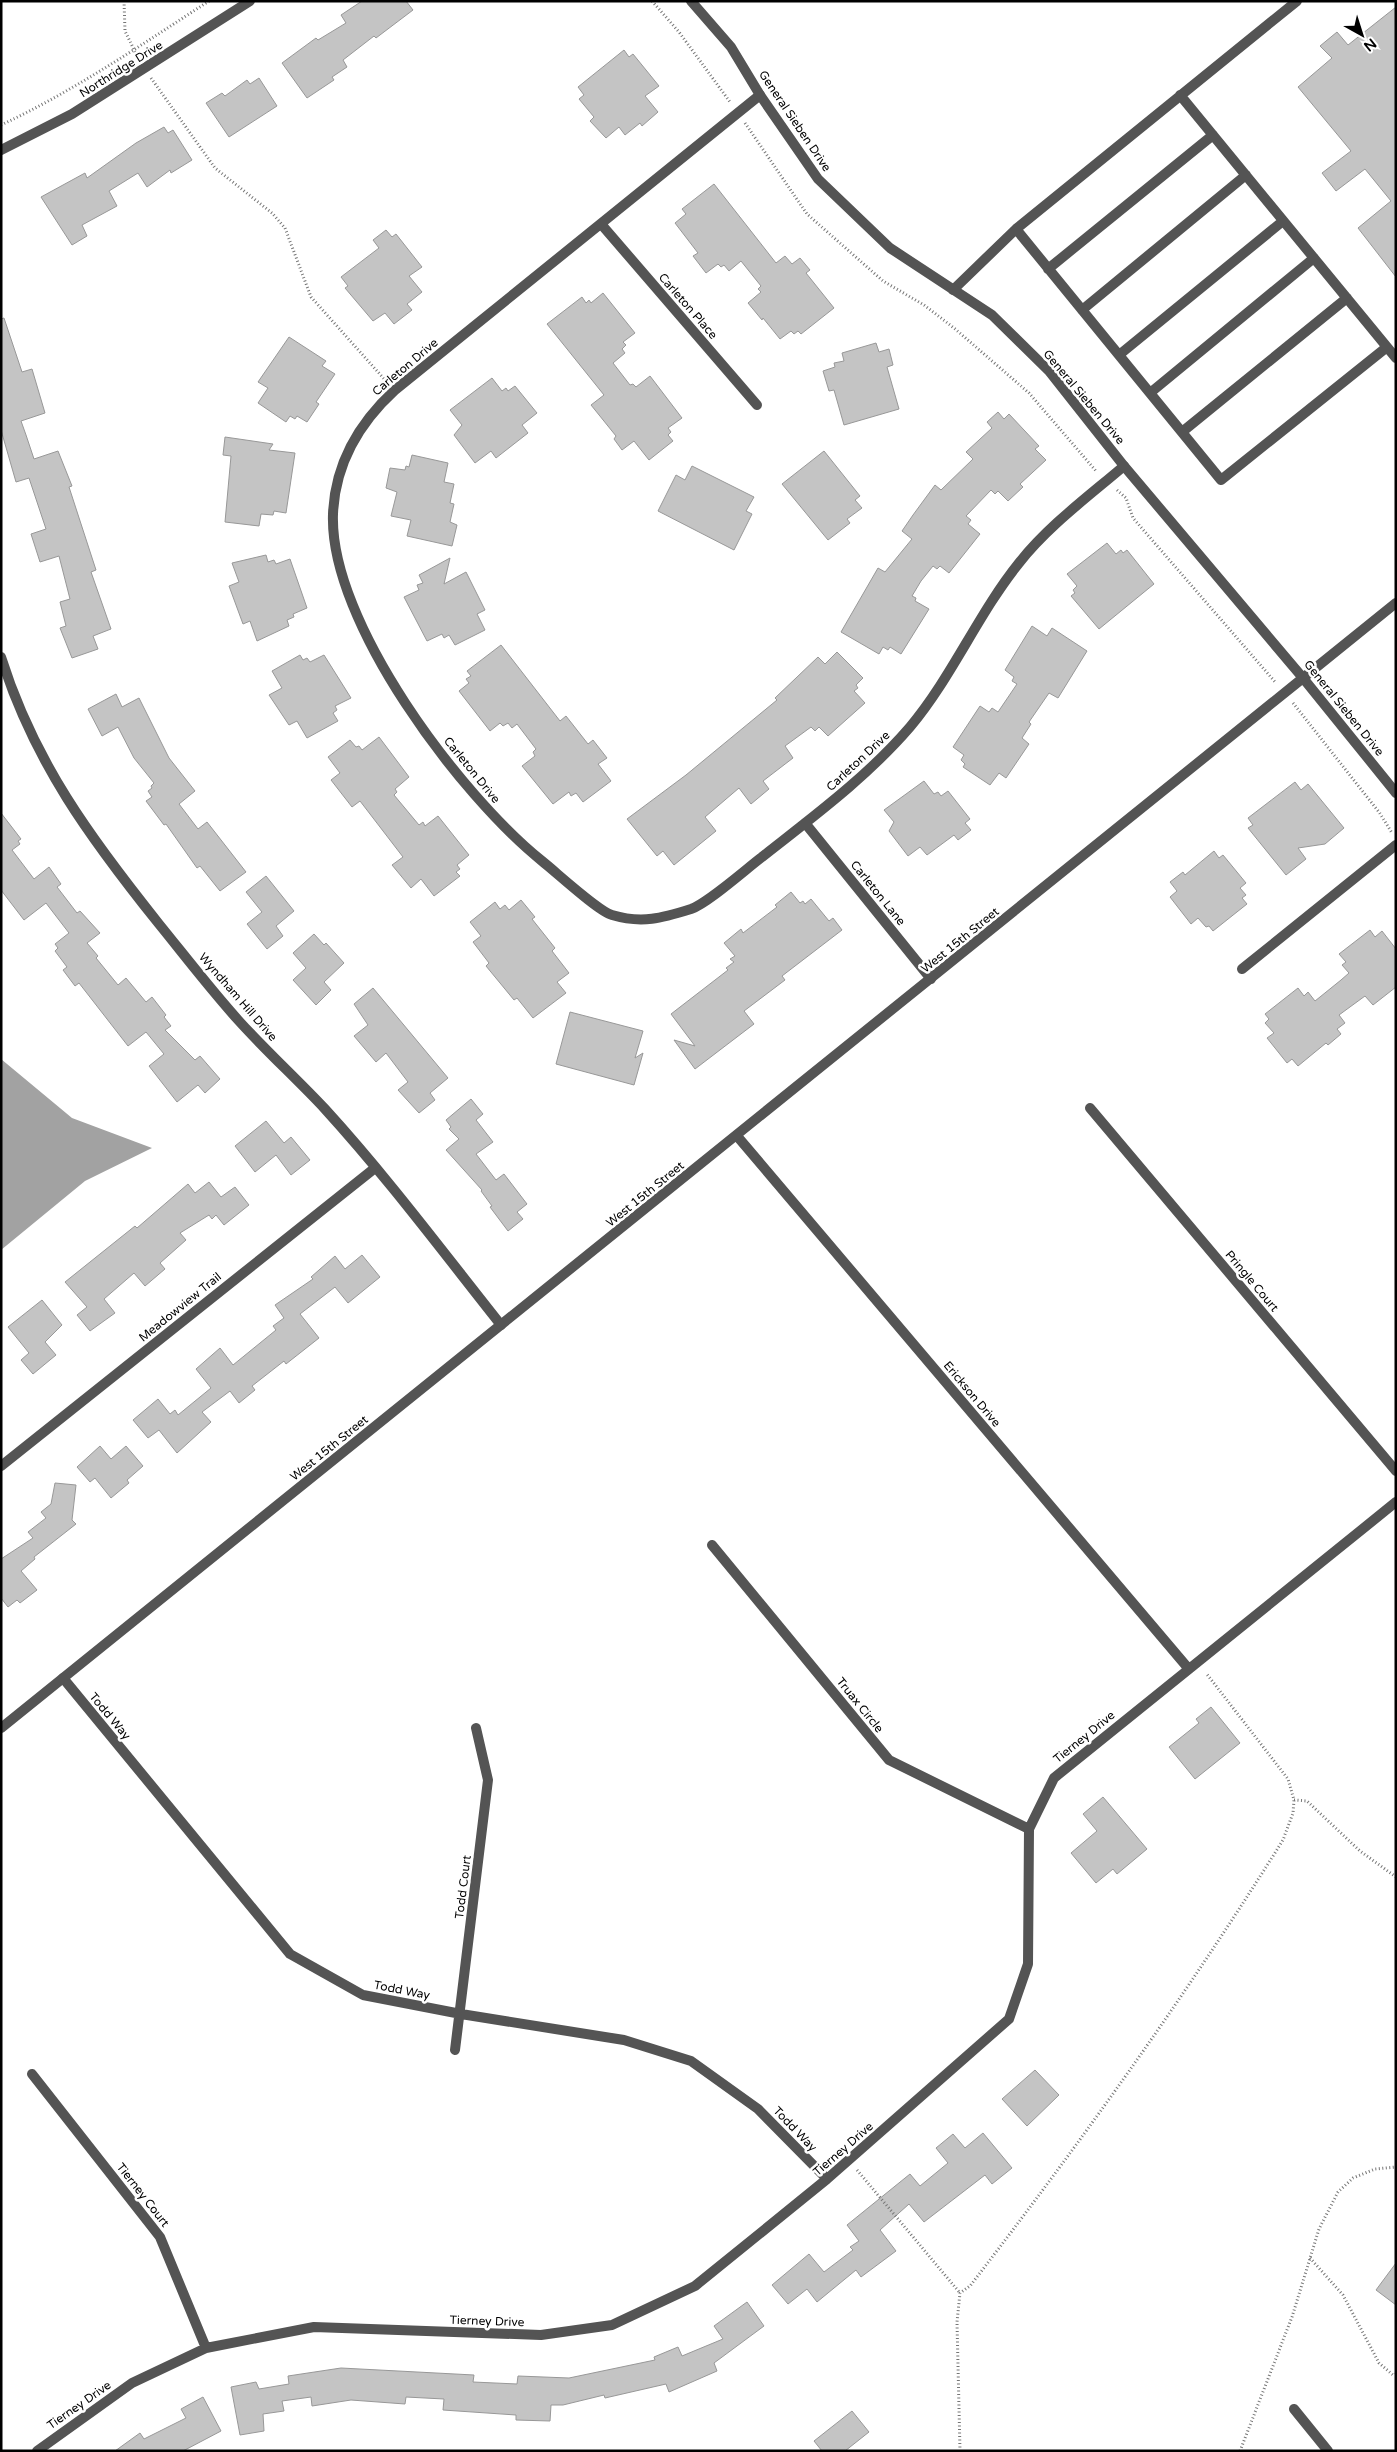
<svg xmlns="http://www.w3.org/2000/svg" width="1397" height="2452" viewBox="0 0 1397 2452" font-family="'Varela Round',sans-serif">
  <rect width="100%" height="100%" fill="#fff"/>
  <path fill="#a2a2a2" d="M1 1059 72 1118 152 1148 85 1181 1 1250Z"/>
  <path fill="#c4c4c4" stroke="#989898" d="M362 1H406L413 10 376 38 374 36 343 60 347 67 332 77 334 80 307 98 282 63 316 38 318 40 346 23 341 15Z
    M1396 7V277L1358 228 1391 201 1365 169 1336 191 1322 173 1351 151 1298 87 1332 58 1320 46 1337 32 1348 45Z
    M624 50 629 57 633 54 659 86 645 96 658 112 642 126 640 123 625 135 619 127 606 138 590 121 594 117 579 99 584 95 578 87Z
    M259 78 277 106 229 137 206 103 222 93 225 96 247 80 250 84Z
    M164 127 168 133 173 130 192 160 171 173 170 170 147 187 138 173 109 191 117 206 82 225 87 236 72 245 41 197 85 173 87 178 136 143Z
    M714 184 776 263 785 256 792 264 800 258 810 270 806 273 834 308 801 334 798 331 794 334 791 331 780 339 763 318 762 320 748 303 761 292 758 289 761 286 741 261 729 271 724 265 721 267 718 264 706 273 693 256 698 253 675 223 686 214 682 209Z
    M386 230 392 237 396 234 422 267 409 276 422 292 407 304 412 310 394 324 385 313 373 321 345 288 348 286 341 277 379 248 373 240Z
    M603 293 635 333 623 342 626 345 622 349 625 353 613 363 630 385 633 384 636 387 650 376 682 418 668 428 671 432 668 435 673 441 649 460 634 441 622 450 614 439 616 436 591 405 604 395 547 324 582 297 586 303 589 300 591 303Z
    M4 318 22 372 32 369 45 413 21 421 26 435 34 459 58 451 72 486 69 487 96 570 91 572 111 629 93 636 98 649 72 658 60 628 66 626 60 602 70 599 59 556 40 562 31 534 46 529 29 478 16 482 1 430V319Z
    M289 337 326 361 322 366 335 374 316 402 319 404 307 422 297 416 295 419 290 416 286 422 258 403 268 388 258 382Z
    M876 343 879 352 889 349 893 365 887 367 899 409 844 425 834 390 829 391 823 371 835 367 834 363 844 361 842 353Z
    M492 378 502 391 506 388 508 391 515 386 537 413 522 425 528 433 496 458 491 451 475 463 454 435 462 425 450 410Z
    M998 412 1004 419 1009 414 1039 446 1035 449 1046 460 1020 484 1023 487 1008 501 998 491 995 494 991 490 966 516 971 520 968 524 980 534 949 573 940 566 937 569 933 566 921 581 912 596 916 598 915 601 929 609 901 654 890 647 888 650 883 647 879 654 841 632 878 568 885 572 912 539 902 531 913 515 935 485 941 490 973 459 966 452 992 428 987 422Z
    M225 437 273 444 269 450 295 453 286 513 274 511 273 515 261 514 259 526 225 522 231 456 223 455Z
    M824 451 860 496 855 500 862 508 847 519 850 523 828 540 782 484Z
    M412 455 448 463 444 482 454 484 450 503 454 504 450 522 457 525 452 546 407 536 411 520 391 516 397 492 386 488 390 468 405 470 406 466 409 467Z
    M692 466 754 497 746 511 752 514 734 550 658 511 676 475 685 480Z
    M1107 543 1116 554 1121 550 1123 553 1127 550 1154 584 1099 629 1071 596 1075 593 1073 590 1077 586 1067 574Z
    M266 555 268 562 274 560 276 564 290 559 307 608 293 614 294 617 287 620 289 626 257 641 250 621 243 624 229 586 239 582 232 563Z
    M450 558 444 584 466 572 485 610 477 614 485 630 455 645 449 635 444 638 442 634 427 641 404 597 419 590 417 585 423 583 419 575Z
    M1032 626 1047 636 1052 628 1087 651 1058 698 1049 693 1029 722 1031 724 1022 738 1029 744 1006 778 999 773 990 785 963 767 965 764 961 760 964 755 953 747 980 706 989 712 992 708 998 712 1017 684 1012 681 1014 677 1005 670Z
    M501 645 560 721 566 716 588 744 593 740 607 758 598 764 611 781 583 802 576 793 571 796 569 792 553 804 522 766 535 756 533 752 536 749 517 724 512 728 508 723 503 726 500 723 490 731 459 691 469 683 466 679 471 676 467 671Z
    M837 652 863 678 856 685 858 688 854 691 865 703 828 736 819 727 815 731 811 727 785 746 793 758 763 781 769 789 751 804 739 788 705 817 716 831 674 865 663 851 657 856 627 819 686 775 777 700 775 698 818 657 825 664Z
    M300 655 303 660 307 658 310 662 324 655 351 698 335 706 337 710 333 713 338 721 307 738 297 721 289 725 269 695 282 688 272 671Z
    M116 694 122 707 139 698 169 758 195 791 179 804 198 829 207 822 246 872 220 891 200 866 197 868 166 824 164 825 146 801 152 797 148 791 152 788 151 786 154 783 134 758 118 727 102 736 88 709Z
    M379 737 409 777 395 789 397 792 394 795 419 825 423 822 425 826 438 816 469 855 457 865 460 869 456 872 460 876 434 896 421 879 411 888 392 865 403 857 360 801 352 807 331 780 340 773 328 757 350 740 356 747 359 746 362 750Z
    M924 781 934 794 938 792 941 796 948 791 970 819 965 823 971 830 958 840 954 835 927 855 920 847 908 856 889 831 894 822 884 810Z
    M1295 782 1301 790 1308 784 1344 828 1325 844 1298 848 1306 859 1286 875 1248 828 1253 825 1248 818Z
    M1 813 21 839 18 841 20 844 12 850 34 879 49 867 61 884 57 887 77 913 80 911 100 933 87 943 98 956 96 958 118 985 126 978 146 1002 152 997 166 1015 164 1017 171 1026 165 1030 195 1060 200 1056 220 1079 205 1093 198 1085 177 1102 149 1066 164 1054 146 1032 128 1046 79 983 75 986 63 970 67 967 55 951 58 948 55 944 69 933 49 907 46 903 24 920 1 890Z
    M1214 851 1219 858 1223 855 1246 883 1240 888 1246 895 1242 898 1247 904 1213 931 1209 926 1206 927 1198 918 1191 924 1170 897 1177 891 1170 882 1183 872 1185 875Z
    M266 876 294 911 276 926 283 936 267 949 247 924 262 912 246 892Z
    M791 892 800 903 803 901 805 904 811 899 829 921 833 918 842 930 782 976 785 980 744 1011 754 1024 695 1069 674 1040 695 1046 671 1014 728 970 726 968 734 962 730 959 735 956 724 943 741 929 743 933 777 907 775 905Z
    M521 900 535 917 532 919 555 948 552 951 569 973 557 982 566 993 533 1018 517 998 514 1000 486 966 489 963 473 942 481 936 470 922 495 902 500 909 505 905 509 910Z
    M1370 930 1375 937 1382 931 1396 949V987L1373 1005 1365 996 1339 1015 1345 1023 1337 1029 1341 1034 1328 1045 1326 1043 1298 1066 1292 1059 1287 1063 1267 1038 1274 1033 1265 1023 1269 1019 1265 1014 1298 988 1304 996 1308 992 1315 1001 1341 980 1349 973 1342 965 1346 962 1339 954Z
    M314 934 324 945 326 943 344 963 324 982 331 990 316 1005 293 980 306 968 293 953Z
    M373 988 448 1078 430 1093 435 1100 419 1113 398 1090 408 1082 386 1053 376 1062 354 1036 368 1025 354 1004Z
    M570 1012 643 1031 635 1058 643 1053 634 1085 556 1064Z
    M471 1099 483 1114 476 1120 493 1142 476 1154 496 1180 504 1174 527 1204 517 1212 523 1219 508 1231 490 1207 492 1206 481 1191 482 1190 446 1150 459 1139 449 1129 451 1127 446 1120Z
    M266 1121 284 1143 291 1137 310 1160 291 1175 276 1155 255 1172 235 1146Z
    M209 1182 221 1197 235 1187 249 1205 224 1225 216 1215 212 1219 209 1215 180 1233 186 1240 160 1263 165 1269 145 1286 134 1273 104 1299 115 1313 90 1331 77 1315 87 1307 65 1282 135 1226 137 1228 188 1184 195 1193Z
    M362 1255 380 1277 348 1303 335 1287 300 1314 319 1338 286 1364 284 1361 252 1386 255 1390 239 1403 230 1391 202 1412 211 1422 177 1453 159 1430 148 1438 133 1420 158 1399 170 1414 175 1410 178 1415 211 1388 196 1369 220 1348 233 1365 276 1330 273 1326 284 1318 275 1305 313 1279 311 1277 335 1256 345 1269Z
    M42 1300 62 1325 45 1342 56 1355 33 1374 21 1360 29 1353 8 1327Z
    M100 1446 111 1459 126 1446 143 1466 127 1480 129 1483 111 1498 95 1478 90 1482 77 1467Z
    M55 1483 76 1485 72 1520 76 1524 34 1557 35 1559 21 1571 37 1590 20 1603 17 1600 8 1607 1 1598V1559L33 1538 28 1532 46 1518 41 1512 51 1504Z
    M1211 1707 1240 1743 1195 1779 1169 1747 1199 1723 1196 1719Z
    M1103 1797 1147 1849 1117 1874 1113 1869 1096 1883 1071 1853 1097 1831 1083 1814Z
    M1035 2070 1059 2095 1027 2126 1002 2099Z
    M983 2133 1012 2168 992 2184 985 2175 924 2222 909 2204 880 2230 896 2251 861 2277 856 2270 817 2302 807 2289 788 2304 772 2285 809 2254 824 2272 853 2250 850 2247 859 2241 847 2225 910 2174 920 2186 948 2163 936 2148 953 2134 965 2148Z
    M1396 2263V2305L1376 2290Z
    M747 2302 764 2326 714 2363 717 2371 669 2392 666 2384 605 2398 604 2395 563 2405H551L550 2421 516 2420V2415L443 2410 444 2399 406 2397 405 2404 351 2400 312 2406 311 2397 282 2401 284 2411 263 2414 264 2431 240 2435 231 2387 256 2382 259 2389 289 2384 288 2376 341 2368 474 2375 473 2382 517 2384 518 2376 569 2378 655 2360 654 2357 678 2347 682 2356 723 2339 714 2326Z
    M203 2397 221 2431 183 2451H115L140 2433 144 2439 186 2418 181 2409Z
    M852 2411 869 2432 845 2451H822L814 2441Z"/>
  <g fill="none" stroke-linecap="round" stroke-linejoin="round">
    <path stroke="#767676" stroke-width="3" stroke-dasharray="1 2.5" stroke-linecap="butt" d="M124 1 125 31 137 56
      M652 1 679 32 730 102
      M151 78 215 168 272 213 285 228 311 297 386 381
      M745 123 807 214 883 281 924 305 954 328 1029 393 1096 471
      M1 125C74 91 141 45 209 1
      M1117 490 1126 498 1133 518 1276 683
      M1293 703 1379 812 1392 833
      M1294 1800 1307 1801 1360 1851 1396 1877
      M857 2170 960 2293
      M1310 2258 1343 2295 1379 2363 1393 2375 1396 2374
      M960 2451 957 2322 960 2293 970 2286C1081 2142 1187 1994 1283 1840L1293 1813 1294 1800 1288 1779 1206 1673
      M1240 2451 1292 2317 1319 2229 1338 2192 1353 2178 1375 2169 1396 2167"/>
    <path stroke="#545454" stroke-width="10" d="M1180 95 1396 358
      M1016 229 1221 480 1387 347
      M1048 269 1213 135
      M953 290 1016 229 1297 1
      M1082 310 1246 175
      M1119 355 1283 221
      M1150 393 1314 258
      M1182 432 1347 298"/>
    <path stroke="#545454" stroke-width="10" d="M760 95 395 390C359 423 335 464 333 514 329 622 461 796 542 861 556 872 598 911 612 915 642 924 662 918 691 909 708 903 746 869 762 857 814 816 867 777 910 727 952 677 978 614 1019 563 1048 526 1089 496 1124 466
      M1 150 72 114 250 1
      M601 224 757 405
      M1 657C34 762 91 839 159 924 185 956 211 990 239 1021 267 1052 297 1079 325 1109 387 1177 443 1252 501 1325
      M1303 678 1396 603
      M805 823 931 979
      M1242 969 1396 845
      M1090 1108 1396 1471
      M737 1136 1188 1668
      M1 1466 375 1168
      M712 1545 889 1760 1029 1829
      M63 1678 290 1954 363 1995 461 2014 624 2040 691 2061 758 2109 827 2179
      M455 2050 488 1780 476 1728
      M32 2074 160 2237 206 2348
      M1294 2409 1328 2451
      M37 2451 132 2383 206 2348 314 2327 541 2335 612 2325 695 2286 827 2179 1009 2019 1028 1964 1029 1829 1054 1778 1396 1502"/>
    <path stroke="#545454" stroke-width="10" d="M691 1 731 47 760 95 818 179 890 248 992 315 1049 371 1124 466 1303 678 1396 793
      M1 1728 1303 678"/>
  </g>
  <g text-anchor="middle" stroke-width="5" stroke-linejoin="round" paint-order="stroke">
    <g font-size="12" fill="#000" stroke="#fff">
      <text transform="translate(121 69) rotate(-32)" y="4">Northridge Drive</text>
      <text transform="translate(795 121) rotate(56)" y="4">General Sieben Drive</text>
      <text transform="translate(688 306) rotate(49)" y="4">Carleton Place</text>
      <text transform="translate(405 367) rotate(-40)" y="4">Carleton Drive</text>
      <text transform="translate(1084 397) rotate(50)" y="4">General Sieben Drive</text>
      <text transform="translate(1344 708) rotate(51)" y="4">General Sieben Drive</text>
      <text transform="translate(858 761) rotate(-43)" y="4">Carleton Drive</text>
      <text transform="translate(472 770) rotate(51)" y="4">Carleton Drive</text>
      <text transform="translate(878 893) rotate(51)" y="4">Carleton Lane</text>
      <text transform="translate(960 940) rotate(-39)" y="4">West 15th Street</text>
      <text transform="translate(238 997) rotate(49)" y="4">Wyndham Hill Drive</text>
      <text transform="translate(645 1194) rotate(-39)" y="4">West 15th Street</text>
      <text transform="translate(1252 1281) rotate(50)" y="4">Pringle Court</text>
      <text transform="translate(180 1307) rotate(-39)" y="4">Meadowview Trail</text>
      <text transform="translate(972 1394) rotate(50)" y="4">Erickson Drive</text>
      <text transform="translate(329 1448) rotate(-39)" y="4">West 15th Street</text>
      <text transform="translate(860 1705) rotate(51)" y="4">Truax Circle</text>
      <text transform="translate(110 1716) rotate(50)" y="4">Todd Way</text>
      <text transform="translate(1084 1737) rotate(-39)" y="4">Tierney Drive</text>
      <text transform="translate(463 1887) rotate(-83)" y="4">Todd Court</text>
      <text transform="translate(402 1990) rotate(11)" y="4">Todd Way</text>
      <text transform="translate(795 2129) rotate(46)" y="4">Todd Way</text>
      <text transform="translate(843 2149) rotate(-41)" y="4">Tierney Drive</text>
      <text transform="translate(143 2195) rotate(52)" y="4">Tierney Court</text>
      <text transform="translate(487 2321) rotate(2)" y="4">Tierney Drive</text>
      <text transform="translate(79 2405) rotate(-35)" y="4">Tierney Drive</text>
    </g>
  </g>
  <rect width="1397" height="2452" fill="none" stroke="#000000" stroke-width="5"/>
  <g transform="translate(1362 35) rotate(141)" stroke="#ffffff" stroke-width="4" paint-order="stroke">
  <path d="M0-4L9 19L0 12L-9 19Z" fill="#000000"/>
  <text y="-8" font-size="14" font-weight="bold" text-anchor="middle" fill="#000000">N</text>
  </g>
</svg>
